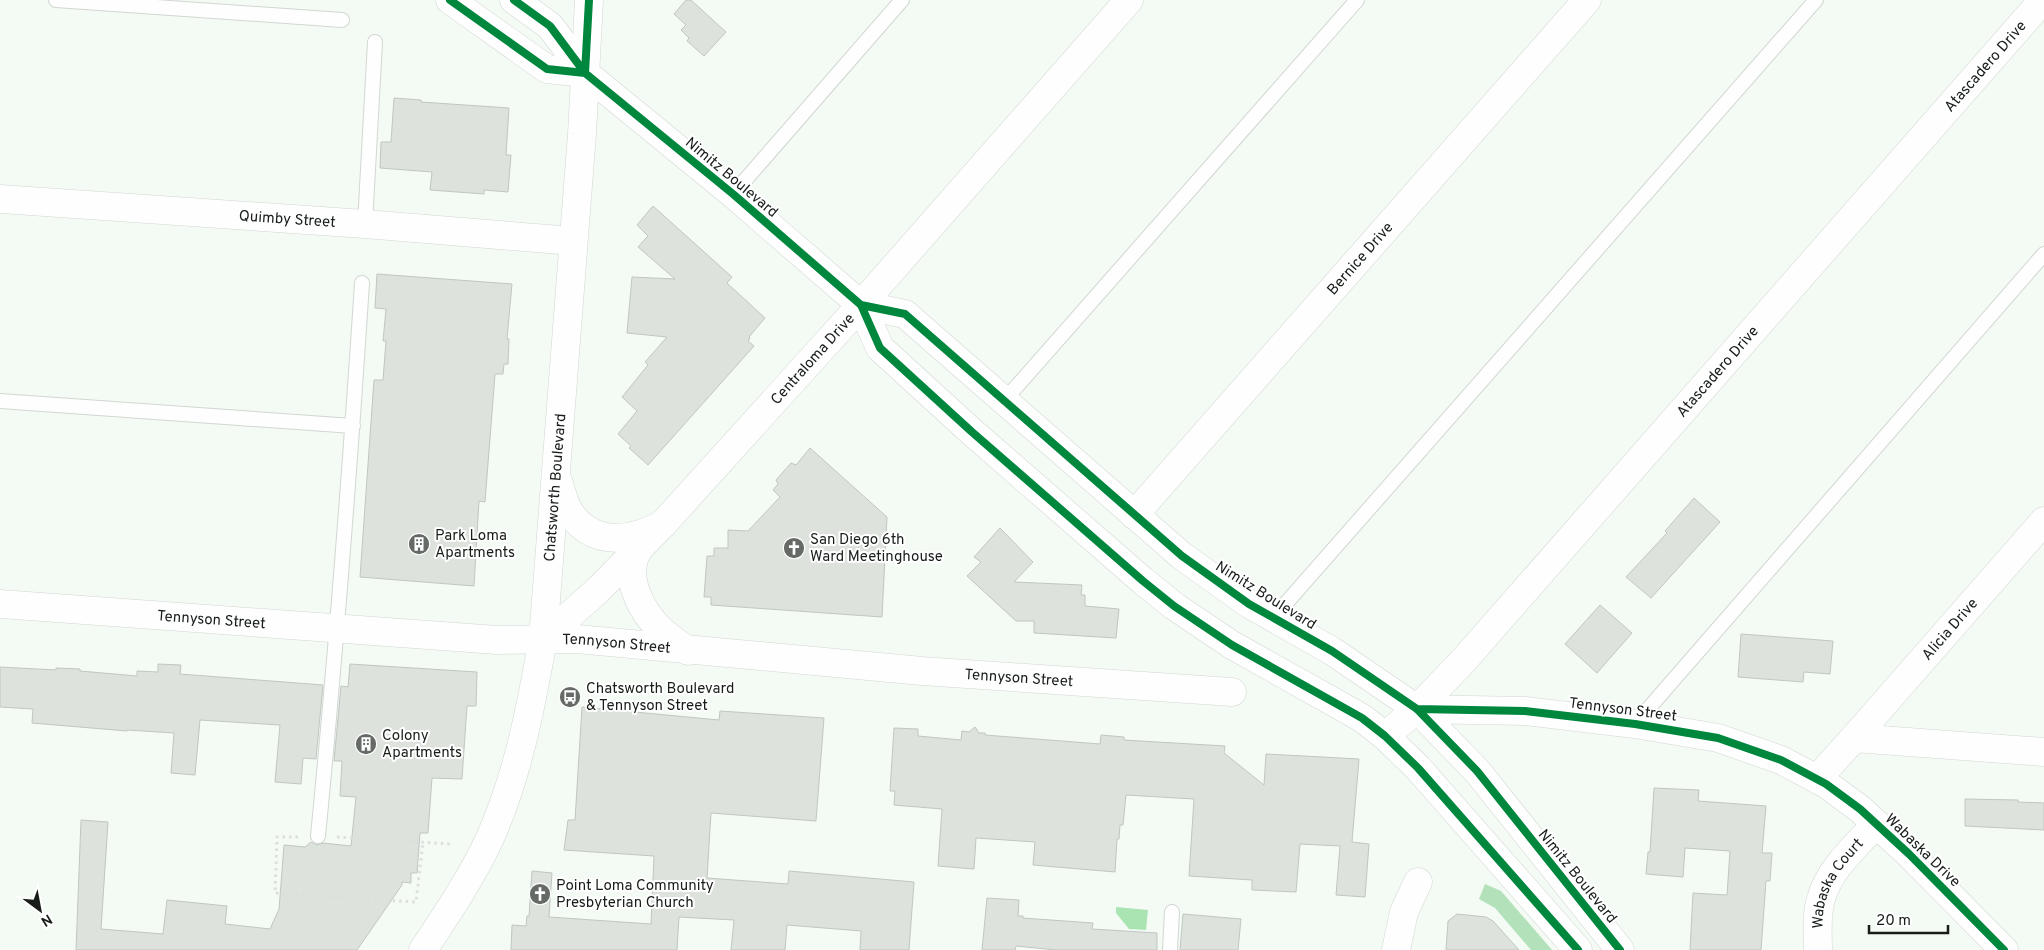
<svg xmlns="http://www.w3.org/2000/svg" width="2044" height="950" viewBox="0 0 2044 950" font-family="Overpass,sans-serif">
  <rect width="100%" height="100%" fill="#f4faf4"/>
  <path fill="#b3e1b9" d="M1485 884 1501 891 1552 950H1531L1495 908 1479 899Z"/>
  <path fill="#aae4b2" d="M1116 907 1148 910 1146 930 1129 929 1116 913Z"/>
  <path fill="#dde2dd" stroke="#c0c6c1" d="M686 0H691L726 32 704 56 687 41 689 38 681 30 686 25 674 14Z
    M394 98 421 100V102L509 108 506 155H511L508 192 484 190V194L430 190 432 172 380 168 381 142H391Z
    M653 206 732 277 727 283 765 318 749 337 750 338 748 341 754 346 648 465 629 448 631 446 618 434 637 411 622 397 648 365 645 362 667 337 627 333 632 277 675 279 638 247 648 236 637 225Z
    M377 274 512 284 507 339H509L508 364H504L503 374H495L485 502 479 501 474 586 360 577 374 380H383L386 341H383L386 309 375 308Z
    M810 448 887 517 882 617 711 605V597H704L707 556H714V548H728V530L748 531 780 497 773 490 778 484 776 480 791 463 796 465Z
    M1694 498 1720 522 1651 598 1626 577 1667 533 1665 531Z
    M1000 528 1033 562 1014 582 1082 585 1081 595H1085V606L1119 609 1116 638 1034 633V621H1016L967 576 981 562 974 557Z
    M1600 605 1632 633 1597 673 1565 644Z
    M1741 634 1833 641 1830 674 1804 672 1803 682 1738 677Z
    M158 664 181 665 180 674 323 685 316 759 303 758 301 784 275 782 280 725 200 720 195 775 171 773 174 733 127 730V731L32 723 33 709 0 707V667L56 670V668L80 669V671L137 676V671L158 672Z
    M350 664 477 672 476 706H467L462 779 432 778 428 833H420L417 873H411V883L402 882V885L357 950H76L81 820 108 822 101 929 163 934 167 900 227 906 225 924 270 929 279 909 284 845 305 847 311 842 317 845 323 843 351 846 356 797 340 796 342 761H334L341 686 348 687Z
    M582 707 719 720 720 711 824 718 816 821 711 813 707 878 788 884 789 871 914 882 909 950H860L861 931 787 925 785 950H731L734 920 679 917 677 950H511L512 925 526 926 527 916H529L532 871 552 873 549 917 651 924 654 856 564 850 568 820H575Z
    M975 727 979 733H985V735L1100 744 1101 735 1124 737V740L1225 746 1224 753 1264 785 1266 754 1359 759 1352 842 1369 844 1365 897 1336 895 1340 846 1300 844 1296 892 1252 890V880L1189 876 1194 799 1126 795 1123 825H1120L1119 839H1117L1115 872 1033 865 1035 842 976 838 974 869 938 866 942 809 894 805 895 791H890L894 728 918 729V736L961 740 962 731 969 732Z
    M1654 788 1699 790 1698 801 1766 806 1762 853H1772L1770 881H1766L1761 950H1690L1693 893 1727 895 1730 851 1685 848 1683 877 1646 874 1648 852H1650Z
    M1965 799 2018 800V802L2044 803V830L1965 826Z
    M987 898 1019 900 1018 916H1023V918L1093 923 1092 929 1157 933V950H1056L1016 946 1015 950H982Z
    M1183 914 1241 919 1238 950H1180Z
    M1457 914 1486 917 1493 921 1519 950H1446L1448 921Z"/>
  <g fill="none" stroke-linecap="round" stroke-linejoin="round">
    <g stroke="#d2d7d2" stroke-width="16">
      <path id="service" d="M56 0 342 20
        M733 194 902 0
        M365 224 375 42
        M0 401 353 426
        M1003 402 1357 0
        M1273 618 1816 0
        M1635 724 2044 254
        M318 836C336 652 350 468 362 283
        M1170 950 1172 912"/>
    </g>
    <g stroke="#d2d7d2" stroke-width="29">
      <g id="minor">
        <path id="s1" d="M0 199 365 224 573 241"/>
        <path d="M861 305 1129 0"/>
        <path id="s2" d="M1134 515 1587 0"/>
        <path id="s3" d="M0 604 497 640 577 639 922 671 1232 692"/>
        <path id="s4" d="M1417 709 1464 660 2043 0"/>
        <path id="s5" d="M1854 738 2044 521"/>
        <path d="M1817 779 1854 738 2044 752"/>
        <path d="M1396 950 1404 912 1418 882"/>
        <path id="s6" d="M1818 950C1818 934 1816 915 1821 899 1829 869 1856 846 1876 824"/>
      </g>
    </g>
    <g stroke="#d2d7d2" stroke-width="29">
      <g id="tertiary">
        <path d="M638 550C622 577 642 613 663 632 671 639 680 645 688 651"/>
        <path id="s7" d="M543 639 598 590 663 524 861 305"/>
      </g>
    </g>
    <g stroke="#d2d7d2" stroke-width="29">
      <g id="secondary">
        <path d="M558 481C562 492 564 505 571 514 594 547 633 541 663 524"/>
        <path d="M1385 736 1417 709 1525 711 1635 724 1718 738 1781 760 1826 784 1860 809 1909 854 2004 950"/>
        <path id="s8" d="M423 950C447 914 472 877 490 838 518 775 531 707 543 639L582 134 589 0"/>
      </g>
    </g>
    <g stroke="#d2d7d2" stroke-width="29">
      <path id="primary" d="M450 0 547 69 585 73
        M514 0 550 26 585 73 733 194 861 305 880 348 972 432 1143 581 1174 606 1232 645 1362 718 1385 736 1418 768 1578 950
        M861 305 905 314 1182 556 1249 604 1332 651 1417 709 1477 771 1620 950"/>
    </g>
    <path stroke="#dcdfdc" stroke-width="3" stroke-dasharray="2.5 4" stroke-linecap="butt" d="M298 837H277L275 893 416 902 423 842
      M337 837 451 844"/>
    <use href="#service" stroke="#fdfefd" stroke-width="14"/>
    <use href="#minor" stroke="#fdfefd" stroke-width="28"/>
    <use href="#tertiary" stroke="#fdfefd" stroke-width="28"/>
    <use href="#secondary" stroke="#fdfefd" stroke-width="28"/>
    <use href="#primary" stroke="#fdfefd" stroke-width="28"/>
    <g stroke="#fff" stroke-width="11">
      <path id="cycleway" d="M450 0 547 69 585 73
        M514 0 550 26 585 73 733 194 861 305 880 348 972 432 1143 581 1174 606 1232 645 1362 718 1385 736 1418 768 1578 950
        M585 73 589 0
        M861 305 905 314 1182 556 1249 604 1332 651 1417 709 1477 771 1620 950
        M1417 709 1525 711 1635 724 1718 738 1781 760 1826 784 1860 809 1909 854 2004 950"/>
    </g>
    <use href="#cycleway" stroke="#00873e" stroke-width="8"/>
  </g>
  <defs>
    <g id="building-disc" transform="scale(1.125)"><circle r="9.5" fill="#656a66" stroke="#fff"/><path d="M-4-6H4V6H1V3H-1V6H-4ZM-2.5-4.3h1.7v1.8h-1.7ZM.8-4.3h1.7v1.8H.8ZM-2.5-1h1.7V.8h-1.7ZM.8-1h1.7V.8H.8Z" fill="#fff"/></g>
    <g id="church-disc" transform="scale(1.125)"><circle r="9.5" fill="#656a66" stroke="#fff"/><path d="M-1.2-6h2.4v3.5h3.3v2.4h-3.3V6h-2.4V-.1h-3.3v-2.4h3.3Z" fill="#fff"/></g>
    <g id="bus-disc" transform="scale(1.125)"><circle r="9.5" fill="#656a66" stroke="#fff"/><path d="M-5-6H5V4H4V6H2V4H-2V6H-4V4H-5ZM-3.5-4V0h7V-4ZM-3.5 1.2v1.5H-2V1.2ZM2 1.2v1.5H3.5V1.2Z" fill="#fff"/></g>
  </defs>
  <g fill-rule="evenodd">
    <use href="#building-disc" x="419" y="544"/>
    <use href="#church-disc" x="794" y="548"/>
    <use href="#bus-disc" x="570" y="697"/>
    <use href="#building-disc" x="366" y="744"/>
    <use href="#church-disc" x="540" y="894"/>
  </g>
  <g text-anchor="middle" stroke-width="4" stroke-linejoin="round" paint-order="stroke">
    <g font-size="15" fill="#181d19" stroke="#fff">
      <text dy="5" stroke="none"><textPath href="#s4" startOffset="858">Atascadero Drive</textPath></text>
      <text transform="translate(732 177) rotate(40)" y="5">Nimitz Boulevard</text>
      <text dy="5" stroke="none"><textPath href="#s1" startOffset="288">Quimby Street</textPath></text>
      <text dy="5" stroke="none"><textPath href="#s2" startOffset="342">Bernice Drive</textPath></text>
      <text dy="5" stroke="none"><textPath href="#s7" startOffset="389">Centraloma Drive</textPath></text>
      <text dy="5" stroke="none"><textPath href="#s4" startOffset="452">Atascadero Drive</textPath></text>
      <text dy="5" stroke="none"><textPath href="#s8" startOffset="489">Chatsworth Boulevard</textPath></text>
      <text transform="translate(1266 595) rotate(32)" y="5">Nimitz Boulevard</text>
      <text dy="5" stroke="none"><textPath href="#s3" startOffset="212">Tennyson Street</textPath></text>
      <text dy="5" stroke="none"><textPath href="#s5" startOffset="145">Alicia Drive</textPath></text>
      <text dy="5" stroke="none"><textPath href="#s3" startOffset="618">Tennyson Street</textPath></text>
      <text dy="5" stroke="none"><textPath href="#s3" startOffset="1022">Tennyson Street</textPath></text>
      <text transform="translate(1623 709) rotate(7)" y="5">Tennyson Street</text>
      <text transform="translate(1923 850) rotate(44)" y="5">Wabaska Drive</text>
      <text transform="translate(1578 876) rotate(51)" y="5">Nimitz Boulevard</text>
      <text dy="5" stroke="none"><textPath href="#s6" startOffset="72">Wabaska Court</textPath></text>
    </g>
    <g font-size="15" fill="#181d19" stroke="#fff" text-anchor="start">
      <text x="435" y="540">Park Loma<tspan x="435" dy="17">Apartments</tspan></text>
      <text x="810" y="544">San Diego 6th<tspan x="810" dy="17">Ward Meetinghouse</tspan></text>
      <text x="586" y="693">Chatsworth Boulevard<tspan x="586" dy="17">&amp; Tennyson Street</tspan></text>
      <text x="382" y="740">Colony<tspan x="382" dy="17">Apartments</tspan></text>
      <text x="556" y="890">Point Loma Community<tspan x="556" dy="17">Presbyterian Church</tspan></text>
    </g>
  </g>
  <g transform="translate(40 910) rotate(148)" stroke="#ffffff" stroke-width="4" paint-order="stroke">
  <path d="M0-4L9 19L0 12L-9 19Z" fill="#181d19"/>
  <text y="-8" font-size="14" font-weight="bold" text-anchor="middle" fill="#181d19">N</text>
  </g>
  <path d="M1869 925v8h79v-8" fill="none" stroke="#181d19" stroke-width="2.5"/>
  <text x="1876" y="925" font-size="15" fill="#181d19" stroke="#ffffff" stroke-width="4" paint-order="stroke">20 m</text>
</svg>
